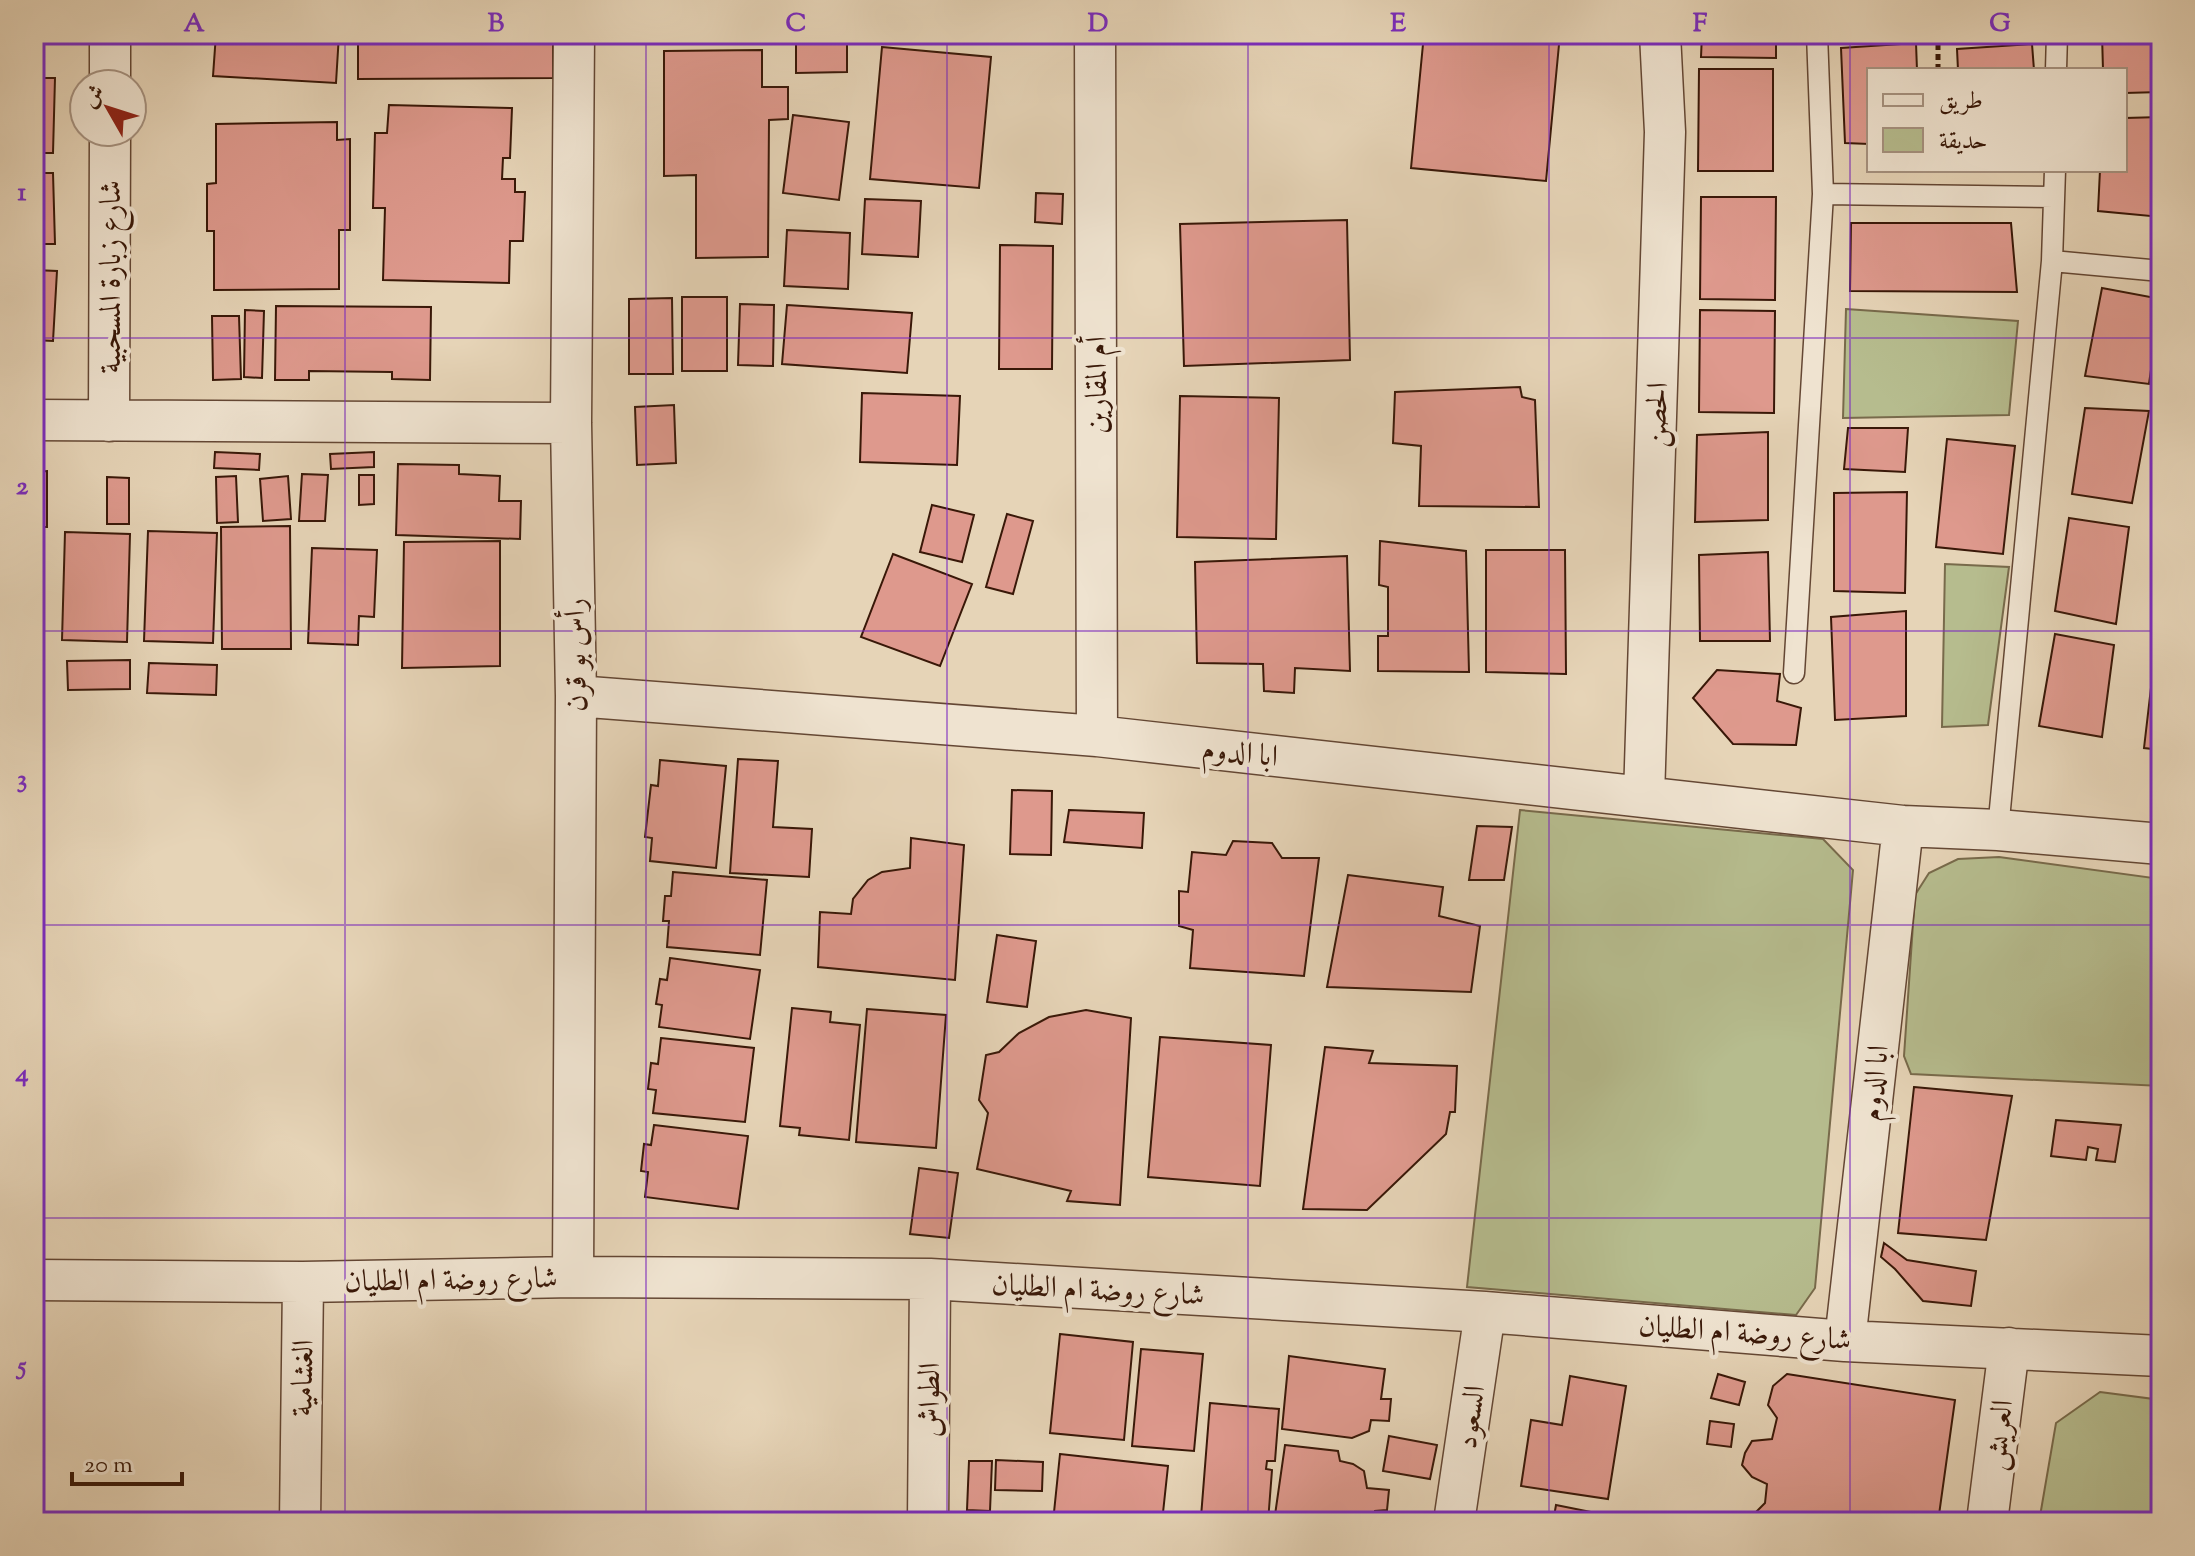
<svg xmlns="http://www.w3.org/2000/svg" width="2195" height="1556" viewBox="0 0 2195 1556" font-family="'Sorts Mill Goudy',Amiri,serif">
  <rect width="100%" height="100%" fill="#e6d4b7"/>
  <filter id="stains"><feTurbulence type="fractalNoise" baseFrequency=".0025" numOctaves="4"/><feColorMatrix values="0 0 0 0 .2 0 0 0 0 .09 0 0 0 0 .02 0 0 0 .5 -.17"/></filter>
  <radialGradient id="worn" r=".72"><stop offset=".6" stop-color="#630" stop-opacity="0"/><stop offset="1" stop-color="#630" stop-opacity=".3"/></radialGradient>
  <path fill="#b6bc8e" stroke="#786a4b" stroke-width="2" d="M1846 309 2018 321 2009 415 1843 418Z
    M1945 564 2009 567 1988 725 1942 727Z
    M1520 810 1823 839 1853 870 1815 1288 1796 1315 1467 1287Z
    M1999 857 2161 879V1086L1911 1074 1904 1056 1915 895 1929 873 1958 859Z
    M2100 1392 2161 1400V1522H2039L2056 1423Z"/>
  <path fill="#de998d" stroke="#391808" stroke-width="2" d="M216 34H339L336 83 213 76Z
    M358 34H553V78L358 79Z
    M796 34H847V72L796 73Z
    M1424 34H1560L1546 181 1411 168Z
    M1702 34H1776V58L1701 57Z
    M2102 34H2161V92L2125 93V70H2103Z
    M1916 43 1917 70H1869V144L1845 143 1841 48Z
    M2032 44 2034 70H1958L1957 49Z
    M882 47 991 57 979 188 870 179Z
    M762 50V87H788V119L769 120 768 257 696 258V175L664 176V51Z
    M1699 69H1773V171H1698Z
    M34 78H55L53 153H34Z
    M389 105 512 108 510 158H503L502 179H515V192H525L523 241H510L509 283 383 280 385 208H373L375 133H387Z
    M793 115 849 122 839 200 783 193Z
    M2161 117V217L2098 211 2100 170H2125V118Z
    M337 122V140L350 139V230H339V289L214 290V231H207V184L216 183V124Z
    M34 173H53L55 244H34Z
    M1036 193 1063 194 1062 224 1035 222Z
    M1701 197H1776L1775 300 1700 299Z
    M865 199 921 201 918 257 862 254Z
    M1347 220 1350 360 1184 366 1180 224Z
    M1851 223H2011L2017 292 1850 291Z
    M787 230 850 233 848 289 784 286Z
    M1000 245 1053 246 1052 369H999Z
    M34 270 57 271 53 341 34 340Z
    M2102 288 2161 299 2149 384 2085 376Z
    M682 297H727V371H682Z
    M672 298 673 374H629V299Z
    M740 304 774 305 773 366 738 365Z
    M787 305 912 313 907 373 782 364Z
    M276 306 431 307 430 380 392 379V372L309 371V380H275Z
    M245 310 264 311 262 378 244 377Z
    M1700 310 1775 311 1774 413 1699 412Z
    M212 316H239L241 379 213 380Z
    M1520 387 1522 397 1535 400 1539 507 1419 506 1421 446 1393 443 1395 392Z
    M862 393 960 396 957 465 860 462Z
    M1180 396 1279 398 1276 539 1177 537Z
    M674 405 676 463 637 465 635 407Z
    M2085 408 2149 411 2132 503 2072 494Z
    M1848 428H1908L1905 472 1844 469Z
    M1768 432V520L1695 522 1697 435Z
    M1947 439 2015 446 2003 554 1936 547Z
    M215 452 260 454 259 470 214 468Z
    M374 452V467L331 469 330 454Z
    M398 464 459 465V474L500 476 499 501H521L520 539 396 535Z
    M47 471V527H34V472Z
    M302 474 328 475 325 521H299Z
    M359 475H374V504L359 505Z
    M236 476 238 522 217 523 216 477Z
    M288 476 291 519 263 521 260 479Z
    M107 477 129 478V524H107Z
    M1907 492 1905 593 1834 591V493Z
    M932 505 974 515 962 562 920 552Z
    M1007 514 1033 521 1013 594 986 587Z
    M2069 518 2129 527 2116 624 2055 611Z
    M290 526 291 649H222L221 527Z
    M148 531 217 533 213 643 144 641Z
    M65 532 130 534 127 642 62 640Z
    M500 541V666L402 668 404 542Z
    M1380 541 1466 551 1469 672 1378 671V636H1388V587L1379 585Z
    M34 546H44V637H34Z
    M312 548 377 550 374 617 359 616 358 645 308 643Z
    M1486 550H1565L1566 674 1486 672Z
    M1768 552 1770 641H1700L1699 555Z
    M893 554 972 584 940 666 861 637Z
    M1347 556 1350 671 1295 668 1294 693 1264 691 1263 664 1197 663 1195 562Z
    M1906 611V716L1835 720 1831 617Z
    M2055 634 2114 645 2102 737 2039 726Z
    M130 660V689L68 690 67 661Z
    M2154 662 2161 663V750L2144 748Z
    M149 663 217 665 216 695 147 693Z
    M1717 670 1780 674 1777 701 1801 708 1796 745 1733 744 1693 698Z
    M738 759 778 761 773 827 812 829 809 877 730 873Z
    M660 760 726 766 716 868 650 861 652 838 645 837 651 785 658 786Z
    M1012 790 1052 791 1051 855 1010 854Z
    M1069 810 1144 813 1142 848 1064 842Z
    M1477 826 1512 827 1504 880H1469Z
    M911 838 964 845 955 980 818 967 820 912 851 914 853 899 868 880 882 872 910 868Z
    M1233 841 1272 843 1282 858H1319L1304 976 1190 968 1193 930 1179 926V891L1188 892 1192 852 1226 855Z
    M673 872 767 880 760 955 667 947 669 921H663L665 896H671Z
    M1348 875 1443 887 1439 916 1480 926 1471 992 1327 987Z
    M997 935 1036 941 1027 1007 987 1002Z
    M670 958 760 970 750 1039 659 1027 662 1005 656 1004 660 979 667 980Z
    M792 1008 831 1012 830 1022 860 1025 849 1140 799 1135 800 1128 780 1126Z
    M867 1009 946 1015 936 1148 856 1142Z
    M1086 1010 1131 1018 1120 1205 1067 1201 1071 1191 977 1169 988 1113 979 1100 986 1055 999 1052 1019 1033 1049 1017Z
    M1160 1037 1271 1045 1260 1186 1148 1177Z
    M661 1038 754 1048 745 1122 653 1113 656 1090 648 1089 651 1063 658 1064Z
    M1325 1047 1373 1051 1369 1063 1457 1066 1455 1112H1450L1446 1134 1367 1210 1303 1209Z
    M1914 1087 2012 1096 1986 1240 1898 1233Z
    M2056 1120 2121 1125 2115 1162 2096 1160 2098 1149 2088 1147 2086 1160 2051 1156Z
    M654 1125 748 1136 738 1209 645 1197 648 1172 641 1171 644 1144 651 1145Z
    M919 1168 958 1173 949 1238 910 1234Z
    M1884 1243 1907 1260 1976 1271 1971 1306 1923 1301 1895 1269 1881 1257Z
    M1060 1334 1133 1342 1124 1440 1050 1433Z
    M1141 1349 1203 1354 1194 1451 1132 1446Z
    M1289 1356 1385 1369 1381 1399H1391L1389 1421 1371 1420 1369 1431 1352 1438 1282 1429Z
    M1718 1374 1745 1382 1739 1405 1711 1398Z
    M1787 1374 1955 1400 1938 1522H1750L1749 1519 1765 1503 1767 1484 1752 1477 1742 1465 1745 1453 1752 1441 1772 1439 1777 1418 1768 1405 1773 1386Z
    M1570 1376 1626 1386 1608 1499 1521 1486 1531 1420 1562 1425Z
    M1210 1403 1279 1409 1275 1461H1267L1266 1469 1272 1470 1268 1522 1201 1517Z
    M1710 1421 1734 1424 1731 1447 1707 1444Z
    M1389 1436 1437 1445 1430 1479 1383 1471Z
    M1285 1445 1338 1451 1340 1461 1353 1464 1364 1471 1367 1488 1389 1490 1387 1510 1375 1511 1374 1522H1274Z
    M1060 1454 1168 1466 1162 1522H1053Z
    M996 1460 1043 1462 1042 1491 995 1490Z
    M969 1461H992L990 1511 967 1510Z
    M1556 1505 1616 1517 1615 1522H1553Z"/>
  <g fill="none" stroke-linecap="round" stroke-linejoin="round">
    <g stroke="#644734" stroke-width="23">
      <path id="lane" d="M2056 70 2057 34
        M1823 194 2054 197
        M2052 261 2161 271
        M1794 673 1823 194 1817 34
        M1998 830 2052 261 2055 170"/>
    </g>
    <g stroke="#644734" stroke-width="43">
      <path id="street" d="M1095 34 1097 736
        M110 84V34
        M34 420 571 423
        M109 421 110 132
        M576 696 1097 736 1903 826 1998 830 2161 844
        M1644 797 1665 132 1660 34
        M573 1277 576 696 571 423 574 34
        M34 1280 303 1282 573 1277 930 1279 1485 1312 1845 1341 2161 1356
        M1845 1341 1903 826
        M300 1522 303 1282
        M928 1522 930 1279
        M1454 1522 1485 1312
        M1987 1522 2009 1348"/>
    </g>
    <path stroke="#391808" stroke-width="5" stroke-dasharray="6 4" stroke-linecap="butt" d="M1938 34V70"/>
    <use href="#lane" stroke="#efe3d0" stroke-width="20"/>
    <use href="#street" stroke="#efe3d0" stroke-width="40"/>
  </g>
  <path fill="none" stroke="#7b2cbf" stroke-width="2" stroke-opacity="0.55" d="M345 34V1522M646 34V1522M947 34V1522M1248 34V1522M1549 34V1522M1850 34V1522M34 338H2161M34 631H2161M34 925H2161M34 1218H2161"/>
  <g text-anchor="middle" stroke-width="8" stroke-linejoin="round" paint-order="stroke">
    <g font-size="30" fill="#391808" stroke="#efe3d0">
      <text transform="translate(110 277) rotate(-90)" y="10">شارع زبارة المسحبية</text>
      <text transform="translate(1096 385) rotate(-90)" y="10">أم المقارين</text>
      <text transform="translate(1656 415) rotate(-88)" y="10">الحصن</text>
      <text transform="translate(575 655) rotate(-91)" y="10">رأس بو قرن</text>
      <text transform="translate(1240 752) rotate(6)" y="10">ابا الدوم</text>
      <text transform="translate(1874 1083) rotate(-84)" y="10">ابا الدوم</text>
      <text transform="translate(451 1279) rotate(-1)" y="10">شارع روضة ام الطليان</text>
      <text transform="translate(1098 1289) rotate(3)" y="10">شارع روضة ام الطليان</text>
      <text transform="translate(1745 1332) rotate(4)" y="10">شارع روضة ام الطليان</text>
      <text transform="translate(302 1378) rotate(-89)" y="10">الغشامية</text>
      <text transform="translate(929 1400) rotate(-90)" y="10">الطواش</text>
      <text transform="translate(1470 1417) rotate(-82)" y="10">السعود</text>
      <text transform="translate(1998 1435) rotate(-83)" y="10">العريش</text>
    </g>
  </g>
  <rect width="2195" height="1556" fill="none" stroke="#e6d4b7" stroke-width="88"/>
  <rect x="1867" y="68" width="260" height="104" fill="#efe3d0" stroke="#a69280" stroke-width="2"/>
  <rect x="1883" y="94" width="40" height="12" fill="#efe3d0" stroke="#a69280" stroke-width="2"/>
  <text x="1939" y="108" font-size="24" fill="#391808">طريق</text>
  <rect x="1883" y="128" width="40" height="24" fill="#b6bc8e" stroke="#a69280" stroke-width="2"/>
  <text x="1939" y="148" font-size="24" fill="#391808">حديقة</text>
  <g transform="translate(108 108) rotate(309)"><circle r="38" fill="#efe3d0" stroke="#a69280" stroke-width="2"/>
  <path d="M0-6L14 30L0 20L-14 30Z" fill="#8f2418"/>
  <text y="-12" font-size="22" font-weight="bold" text-anchor="middle" fill="#391808">ش</text>
  </g>
  <path d="M72 1472v12h110v-12" fill="none" stroke="#391808" stroke-width="4"/>
  <text x="84" y="1472" font-size="24" fill="#391808" stroke="#efe3d0" stroke-width="6" paint-order="stroke">20 m</text>
  <rect x="44" y="44" width="2107" height="1468" fill="none" stroke="#7b2cbf" stroke-width="3"/>
  <g font-size="26" text-anchor="middle" font-weight="bold" fill="#7b2cbf">
    <text x="194" y="31">A</text>
    <text x="496" y="31">B</text>
    <text x="796" y="31">C</text>
    <text x="1098" y="31">D</text>
    <text x="1398" y="31">E</text>
    <text x="1700" y="31">F</text>
    <text x="2000" y="31">G</text>
    <text x="22" y="200">1</text>
    <text x="22" y="494">2</text>
    <text x="22" y="787">3</text>
    <text x="22" y="1081">4</text>
    <text x="22" y="1374">5</text>
  </g>
  <rect width="100%" height="100%" filter="url(#stains)"/>
  <rect width="100%" height="100%" fill="url(#worn)"/>
</svg>
